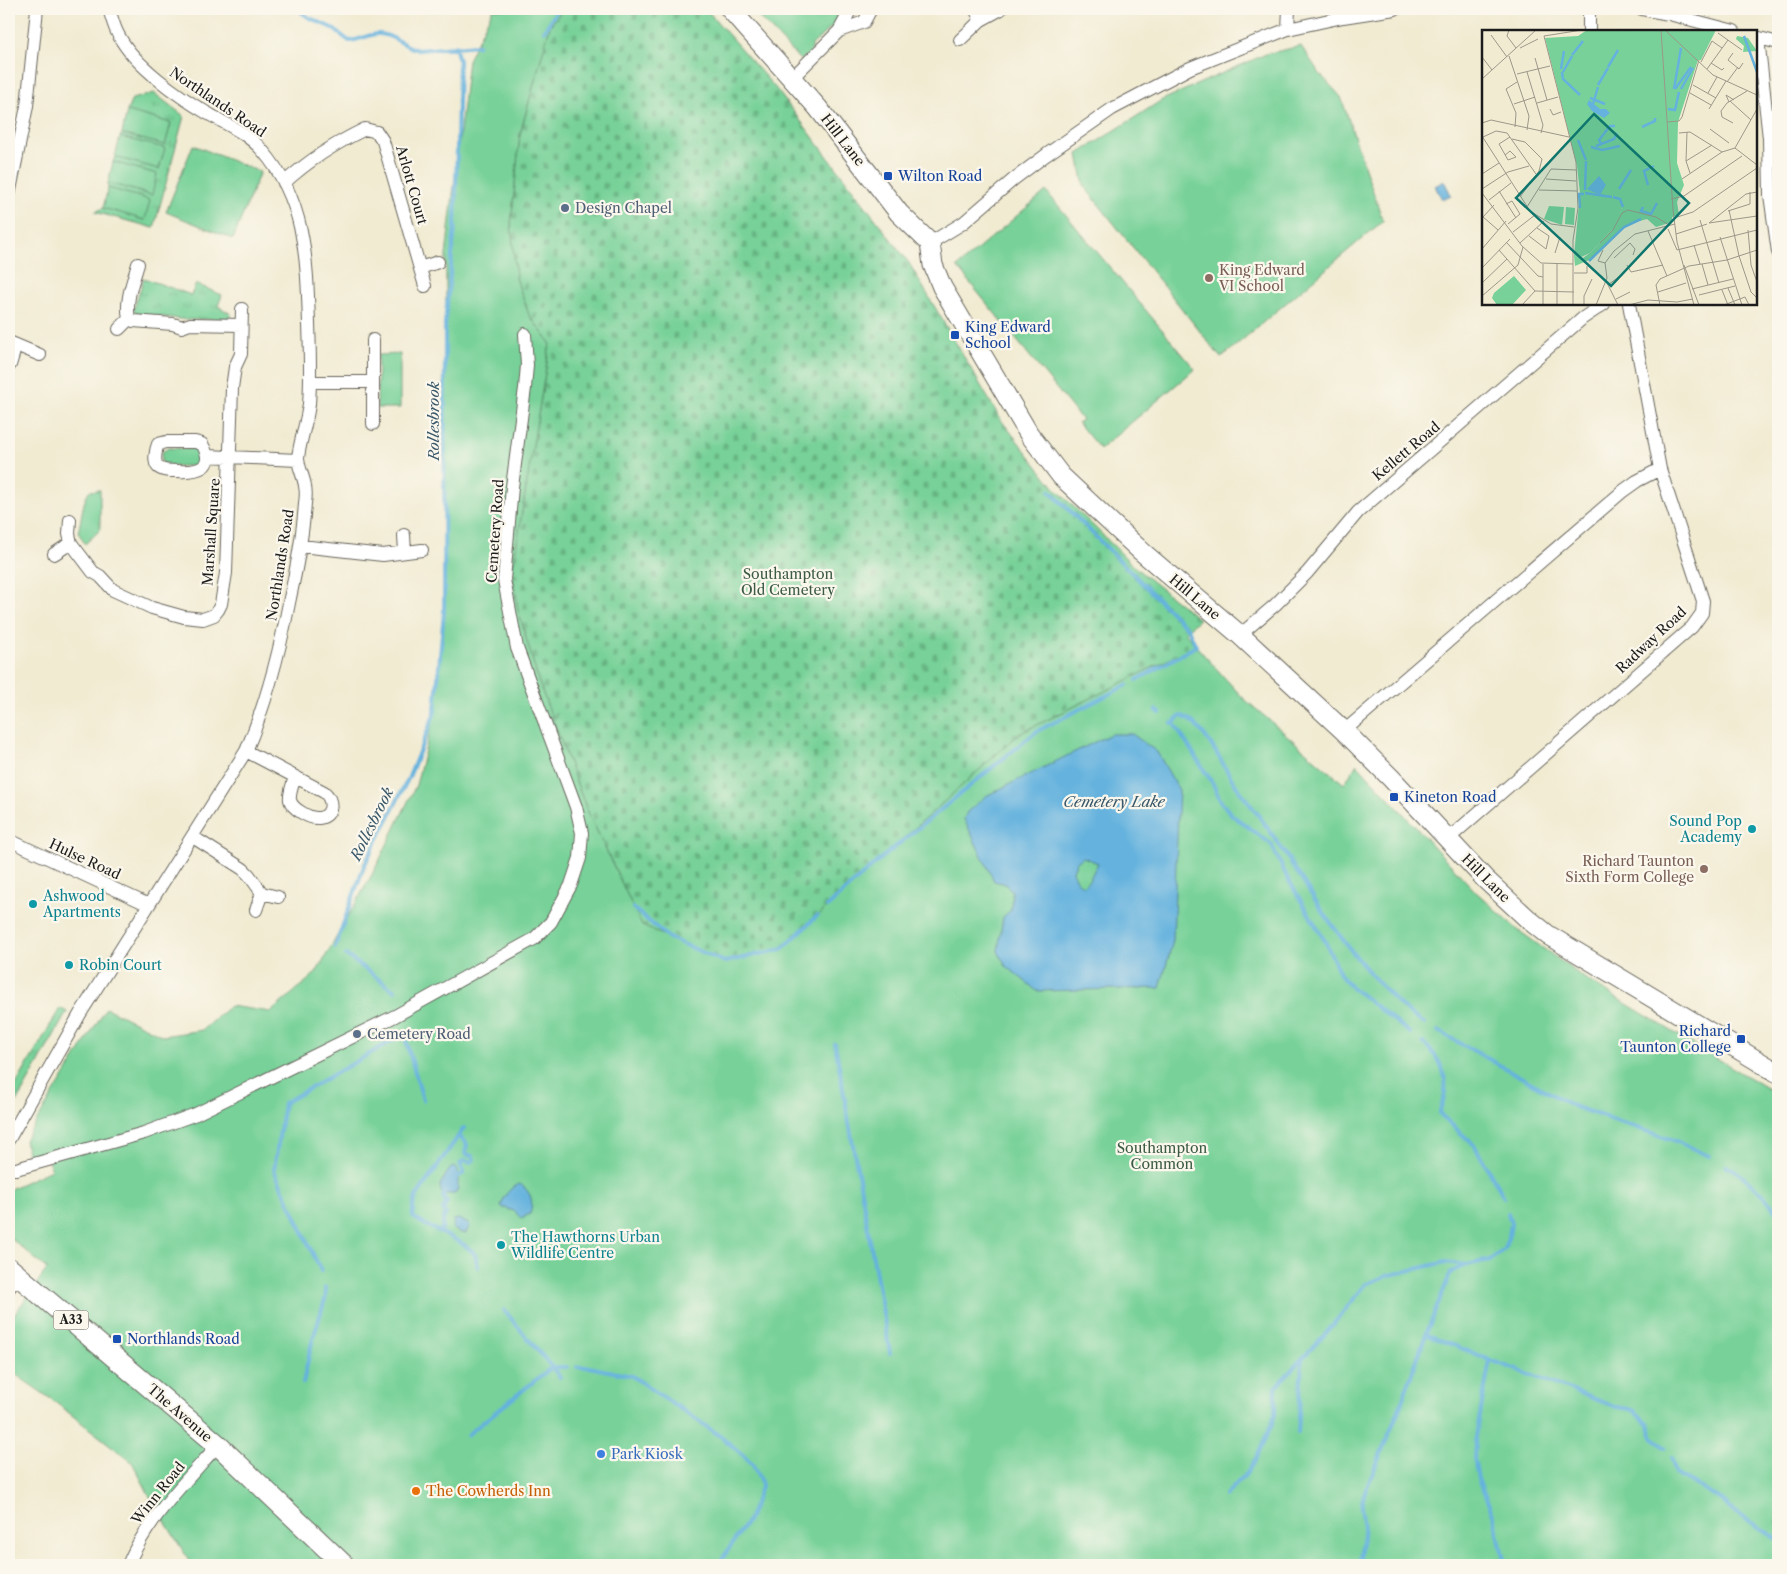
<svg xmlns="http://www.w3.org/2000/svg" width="1787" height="1574" viewBox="0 0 1787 1574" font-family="'Libre Caslon Text',serif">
  <defs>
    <pattern id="grass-tufts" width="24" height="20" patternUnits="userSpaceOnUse" patternTransform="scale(1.25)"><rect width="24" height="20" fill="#77d198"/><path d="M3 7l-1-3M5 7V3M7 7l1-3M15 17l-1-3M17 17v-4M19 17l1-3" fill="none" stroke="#66b382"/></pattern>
    <pattern id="cemetery-stones" width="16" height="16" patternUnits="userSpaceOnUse" patternTransform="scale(1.25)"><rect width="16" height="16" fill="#77d198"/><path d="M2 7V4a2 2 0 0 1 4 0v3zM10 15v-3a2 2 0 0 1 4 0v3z" fill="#66b382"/></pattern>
  </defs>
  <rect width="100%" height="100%" fill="#fbf7ec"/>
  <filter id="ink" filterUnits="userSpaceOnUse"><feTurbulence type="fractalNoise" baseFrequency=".02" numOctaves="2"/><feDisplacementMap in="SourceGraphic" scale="10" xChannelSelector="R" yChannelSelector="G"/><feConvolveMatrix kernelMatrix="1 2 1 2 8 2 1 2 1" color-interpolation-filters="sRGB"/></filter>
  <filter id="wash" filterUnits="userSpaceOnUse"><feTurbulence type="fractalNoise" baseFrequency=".0096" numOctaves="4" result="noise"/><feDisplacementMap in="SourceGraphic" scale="20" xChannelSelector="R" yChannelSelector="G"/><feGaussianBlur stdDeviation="1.12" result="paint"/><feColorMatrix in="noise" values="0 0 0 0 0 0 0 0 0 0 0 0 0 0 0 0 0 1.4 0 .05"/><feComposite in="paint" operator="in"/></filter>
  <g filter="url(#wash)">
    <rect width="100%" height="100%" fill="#f1ebd2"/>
    <path fill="url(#grass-tufts)" stroke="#4a765a" d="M154 93 184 116 154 228 95 212 103 208 144 219 150 200 108 188V183L151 195 157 174 113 162 115 157 159 169 164 148 120 137 122 134 165 145 171 123 127 111 132 99Z
      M144 278 191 295 196 284 222 295 218 306 231 314V318L188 320 139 314 133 311Z
      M60 1008 67 1012 9 1116V1097Z"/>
    <path fill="url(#cemetery-stones)" stroke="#4a765a" d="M563 9H706L777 90 909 263 1001 420 1054 487 1137 569 1199 619 1185 632 1196 646 1019 734 782 949 725 962 642 926 586 808 539 683 518 610 512 572 550 343 529 315 516 278 511 224 520 134 550 26Z"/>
    <path fill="#77d198" stroke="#4a765a" d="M493 9H563L550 26 520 134 511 224 516 278 529 315 550 343 512 572 518 610 539 683 586 808 642 926 725 962 781 949 1019 734 1196 646 1242 697 1344 784 1357 764 1476 892 1518 930 1587 980 1778 1095V1565H192L154 1504 132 1462 51 1399 9 1370V1322L47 1269 9 1237V1191L12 1188 51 1170 48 1152 28 1158 25 1140 106 1008 163 1036 202 1030 230 1006 271 1012 316 973 374 871 416 785 435 711 444 612 446 256 468 60Z
      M751 9H846L838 27 830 28 812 45V50L801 61Z
      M1301 46 1320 74 1341 97 1383 221 1221 358 1084 186 1078 154 1162 100 1266 54Z
      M127 111 171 123 165 145 122 134Z
      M120 137 165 148 159 169 115 157Z
      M193 145 260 172 233 239 166 212Z
      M113 162 157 174 152 195 108 183Z
      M108 188 150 200 145 220 103 208Z
      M1046 191 1195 369 1100 449 1078 423 1082 420 957 267Z
      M400 354V408H377L378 355Z
      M168 448 199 449 202 460 197 466H166L161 461 162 452Z
      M100 490V530L85 544 78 532C82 518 82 503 89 491Z"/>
    <path fill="#65b2de" stroke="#40677d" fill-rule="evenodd" d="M1444 181 1451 195 1442 199 1435 186Z
      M1111 734H1132L1157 752 1179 790 1173 941 1160 988 1037 991 1005 965 998 951 1003 917 1011 910 1012 891 1006 884 994 881 964 819 967 812 986 796ZM1083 857 1098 863 1089 880 1083 886 1078 882 1073 871 1076 863Z
      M453 1167 458 1170V1189L455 1194H446L441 1192 440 1185 449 1170Z
      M520 1184C531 1192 534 1201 530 1214L521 1218 514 1211 501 1207C504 1195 509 1188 520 1184Z
      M459 1219 470 1225 466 1233H462L453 1229 454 1220Z"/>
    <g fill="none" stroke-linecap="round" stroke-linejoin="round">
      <path stroke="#65b2de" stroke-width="4" d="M297 9 308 17 332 28 349 41C360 41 369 33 380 34 394 35 405 47 418 50L478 45
        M544 31 558 9
        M1050 491 1188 629 1196 646 1137 680
        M1156 710 1160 713
        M1172 723 1174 724 1177 718 1182 716C1204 724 1222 764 1235 784 1250 805 1266 824 1280 846 1310 892 1339 940 1377 981 1392 997 1406 1013 1425 1024
        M1174 724 1212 782 1221 802 1232 815 1271 844 1288 879 1325 941 1341 976 1349 985 1410 1033
        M827 907 878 861 1037 731 1127 685
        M633 908 669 938 725 962 782 949 817 916
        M335 947 364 866 409 777 432 720 435 711 444 612 445 323 455 227 459 61 455 46
        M346 955 395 991
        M1438 1031 1575 1107 1676 1141 1709 1156
        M1423 1043C1440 1057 1449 1076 1444 1098 1442 1103 1440 1108 1440 1114L1475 1146 1504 1197
        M835 1044 890 1353
        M464 1128 416 1197 413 1207V1217C428 1229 467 1241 475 1255 476 1258 477 1263 478 1267
        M1726 1166C1748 1176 1762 1194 1777 1212
        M457 1177 464 1173 460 1164 463 1161 471 1162 474 1159 472 1156 465 1154 467 1144 459 1136
        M441 1233 444 1217 446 1214 443 1209 447 1202 443 1197 444 1193
        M321 1271 274 1170 284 1103 404 1034 423 1100
        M504 1310 560 1377
        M1426 1334 1490 1360 1475 1442 1474 1458 1478 1479 1494 1517 1504 1560 1507 1565
        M1490 1360 1616 1407 1630 1409 1635 1411 1648 1424 1653 1437 1665 1448
        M577 1367H589L632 1376 722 1437 752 1463 762 1484 750 1517 718 1565
        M303 1383 312 1342 326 1296 325 1288
        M1298 1433 1302 1360
        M467 1435 552 1367H567
        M1671 1458 1676 1473 1680 1477 1711 1493 1722 1500 1730 1509 1778 1540
        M1225 1496 1246 1474 1256 1459 1271 1426 1275 1414 1276 1387 1281 1381 1327 1332 1366 1284 1386 1276 1446 1262 1467 1265 1490 1260 1498 1254 1504 1249 1509 1235 1511 1224 1508 1213
        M1359 1565 1364 1528 1361 1507 1364 1494 1399 1410 1426 1334 1451 1272 1466 1265"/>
    </g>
  </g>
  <g filter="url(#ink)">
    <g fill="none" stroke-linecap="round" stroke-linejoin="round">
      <g stroke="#67645c" stroke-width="14">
        <path id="street" d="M975 9 981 20
          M1589 9V31
          M1642 9 1669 14 1734 31
          M1288 29 1289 9
          M839 31 864 22 871 9
          M1756 37 1778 43
          M1758 38 1769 138 1770 195 1778 252
          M960 40 981 20 1001 9
          M792 78 839 31 851 9
          M284 183C309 160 334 144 365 129L377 132 383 141 425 286
          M9 195 27 106 37 9
          M930 243 963 223 1014 179 1046 155 1112 109 1190 68 1288 29 1343 17 1395 9
          M138 264C133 282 125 300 129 319L133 321 173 324 182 327 190 324 241 325
          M420 268 438 262
          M119 329 129 319
          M9 342 40 355
          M10 365 16 345
          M310 382H372
          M373 424V340
          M166 442H195L202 444C217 469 196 472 177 471 171 471 162 471 158 467 153 462 156 449 158 444Z
          M207 456 298 460
          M70 520 69 534 71 543 93 572 100 576 113 590 152 608 184 617 203 619 214 615 218 610 221 604 226 573 232 388 235 367 241 354 242 309
          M404 535 405 552
          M301 546 383 555 422 550
          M54 554 71 543
          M1240 635 1275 605 1307 573 1358 512 1583 318 1604 304
          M1344 731 1623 491 1637 481 1660 469
          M246 751 324 792C333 799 334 816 319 818 310 819 292 809 290 800 289 793 293 784 295 777
          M193 837 243 869 249 875 262 893 278 897
          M1448 839 1692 627 1702 613 1703 601 1660 469 1629 304
          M9 840 149 905
          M256 910 262 893
          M9 1139 80 1014 246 751C267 702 280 650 290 598 297 566 303 535 305 503 306 497 306 491 305 486 304 477 298 467 298 458 300 440 307 422 309 404 311 378 310 351 309 324 307 261 306 200 262 150 247 133 226 124 207 113 178 96 135 66 119 36 114 28 112 18 109 9
          M9 1169H16L144 1133 196 1114 395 1016 534 939 551 922 571 885 580 858 582 833 576 807 517 648 504 580 512 487 525 388 527 365 525 334
          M9 1288 18 1276
          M128 1565C146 1520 186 1481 218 1445"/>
      </g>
      <g stroke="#67645c" stroke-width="21">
        <path id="secondary" d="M730 9 818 108 899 213 930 243 933 265 942 287 1029 434 1061 476 1141 551 1240 635 1344 731 1391 778 1485 879 1528 919 1548 935 1778 1073"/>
      </g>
      <g stroke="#67645c" stroke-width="22">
        <path id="primary" d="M9 1268 218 1445 344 1565"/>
      </g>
      <use href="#street" stroke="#fff" stroke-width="12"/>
      <use href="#secondary" stroke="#fff" stroke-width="19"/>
      <use href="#primary" stroke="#fff" stroke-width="20"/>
    </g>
  </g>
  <g fill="#1a4fb4" stroke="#fbf7ec" stroke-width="2">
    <rect x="883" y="171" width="10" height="10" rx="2.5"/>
    <rect x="950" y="330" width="10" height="10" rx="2.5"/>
    <rect x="1389" y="792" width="10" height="10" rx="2.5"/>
    <rect x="1736" y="1034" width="10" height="10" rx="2.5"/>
    <rect x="112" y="1334" width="10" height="10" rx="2.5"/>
  </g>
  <g fill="#5c6f8a" stroke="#fbf7ec" stroke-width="2">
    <circle cx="565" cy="208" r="5"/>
    <circle cx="357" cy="1034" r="5"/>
  </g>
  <g fill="#8d6e63" stroke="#fbf7ec" stroke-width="2">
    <circle cx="1209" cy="278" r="5"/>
    <circle cx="1704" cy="869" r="5"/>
  </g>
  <g fill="#0f9aa8" stroke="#fbf7ec" stroke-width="2">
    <circle cx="1752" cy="829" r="5"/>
    <circle cx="33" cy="904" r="5"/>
    <circle cx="69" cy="965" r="5"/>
    <circle cx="501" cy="1245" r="5"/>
  </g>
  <circle fill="#3f7fe0" stroke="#fbf7ec" stroke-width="2" cx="601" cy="1454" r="5"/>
  <circle fill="#e8710a" stroke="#fbf7ec" stroke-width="2" cx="416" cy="1491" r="5"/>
  <g text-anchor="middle" stroke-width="4.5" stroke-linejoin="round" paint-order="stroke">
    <rect fill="#fbf7ec" stroke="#5f5e5a" stroke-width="1" x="53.5" y="1310.5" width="35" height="19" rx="4"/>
    <g font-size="12" font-weight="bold" fill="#1c1c1c">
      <text x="71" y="1324">A33</text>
    </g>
    <g font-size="14" fill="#1c1c1c" stroke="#fbf7ec">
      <text transform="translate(218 102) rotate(34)" y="5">Northlands Road</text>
      <text transform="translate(843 140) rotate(52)" y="5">Hill Lane</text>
      <text transform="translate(412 185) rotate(74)" y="5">Arlott Court</text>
      <text transform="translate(1406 451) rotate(-40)" y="5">Kellett Road</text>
      <text transform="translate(495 531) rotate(-86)" y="5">Cemetery Road</text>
      <text transform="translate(211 532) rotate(-86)" y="5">Marshall Square</text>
      <text transform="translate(280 565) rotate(-81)" y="5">Northlands Road</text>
      <text transform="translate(1195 597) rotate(40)" y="5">Hill Lane</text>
      <text transform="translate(1651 640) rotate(-43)" y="5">Radway Road</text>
      <text transform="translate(85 859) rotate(25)" y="5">Hulse Road</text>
      <text transform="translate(1486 878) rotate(45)" y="5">Hill Lane</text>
      <text transform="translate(180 1413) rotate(41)" y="5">The Avenue</text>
      <text transform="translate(158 1493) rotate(-51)" y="5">Winn Road</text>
    </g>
    <g font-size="14" fill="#164399" stroke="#fbf7ec" text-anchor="start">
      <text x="898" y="181">Wilton Road</text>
      <text x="965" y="332">King Edward<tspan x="965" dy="16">School</tspan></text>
      <text x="1404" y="802">Kineton Road</text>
      <text x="1731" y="1036" text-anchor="end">Richard<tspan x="1731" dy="16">Taunton College</tspan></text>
      <text x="127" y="1344">Northlands Road</text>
    </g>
    <g font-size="14" fill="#4e5e75" stroke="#fbf7ec" text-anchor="start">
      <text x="575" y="213">Design Chapel</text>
      <text x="367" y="1039">Cemetery Road</text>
    </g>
    <g font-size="14" fill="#785e54" stroke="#fbf7ec" text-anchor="start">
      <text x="1219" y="275">King Edward<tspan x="1219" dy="16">VI School</tspan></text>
      <text x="1694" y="866" text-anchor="end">Richard Taunton<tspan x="1694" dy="16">Sixth Form College</tspan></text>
    </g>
    <g font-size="14" fill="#3c5b47" stroke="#fbf7ec">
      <text x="788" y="579">Southampton<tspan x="788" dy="16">Old Cemetery</tspan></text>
      <text x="1162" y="1153">Southampton<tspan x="1162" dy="16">Common</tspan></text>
    </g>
    <g font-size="14" fill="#0d838f" stroke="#fbf7ec" text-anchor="start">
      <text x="1742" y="826" text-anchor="end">Sound Pop<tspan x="1742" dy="16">Academy</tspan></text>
      <text x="43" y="901">Ashwood<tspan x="43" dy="16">Apartments</tspan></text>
      <text x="79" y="970">Robin Court</text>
      <text x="511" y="1242">The Hawthorns Urban<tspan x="511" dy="16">Wildlife Centre</tspan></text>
    </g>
    <g font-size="14" fill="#366cbe" stroke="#fbf7ec" text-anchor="start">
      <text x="611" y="1459">Park Kiosk</text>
    </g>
    <g font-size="14" fill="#c56008" stroke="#fbf7ec" text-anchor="start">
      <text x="426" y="1496">The Cowherds Inn</text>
    </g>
    <g font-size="15" font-style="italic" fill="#39586a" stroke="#fbf7ec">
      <text transform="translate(434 421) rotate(-90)" y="5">Rollesbrook</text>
      <text x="1114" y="807">Cemetery Lake</text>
      <text transform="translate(372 824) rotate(-64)" y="5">Rollesbrook</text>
    </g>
  </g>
  <g transform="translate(1482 30)">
    <rect width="275" height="275" fill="#f1ebd2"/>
    <path d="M98 163 135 167 141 175 132 198 108 223 97 228 92 226Z" fill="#77d198"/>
    <path d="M105 0H234L219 30H216L196 92 195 133 202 155 195 172 197 185 190 187V192L174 197 165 189 146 194 107 230 93 236 92 226 101 228 108 223 130 200 141 175 135 167 98 163 95 136 63 8 96 6ZM255 6 266 8 275 21 261 22 262 16 254 9ZM67 176 82 177 80 195 62 189ZM84 177 93 178 92 195 83 194ZM32 246 44 260 30 275H15L10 268 12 263Z" fill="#77d198"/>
    <path d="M107 70 118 79H124L128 83 122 88 110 81 105 74ZM117 146 124 155 118 165 105 159Z" fill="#65b2de"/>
    <path fill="none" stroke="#65b2de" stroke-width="2.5" d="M262 6 275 42M90 25 101 11M126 37 136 20M79 39 82 21M80 42 81 49 98 65M81 42 90 26M116 55 126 38M192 59 199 18M193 59 209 37M199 59 211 38M108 68 123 74M111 74 116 57M186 79 193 80 197 62M160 97 173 91V88M96 110 104 130M120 115 117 110 128 96H133M114 116 132 109 135 103M109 117 120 120 138 116M166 155 162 141 172 136M137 159 149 140M103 160 104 131M103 163 130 167M131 167 138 169 141 177M161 177 159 181 169 184 175 173M98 178 97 164H102M107 231 142 197 159 189"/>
    <path fill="none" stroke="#9c9889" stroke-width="1" d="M27 0 25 6 34 18M179 0 191 180 195 212 212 275M183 0 231 45 275 65M236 3 260 20M9 5 25 27M62 6 94 132 96 178 91 210V275M62 6 100 0M38 18 56 9M251 23 246 30 257 39 261 33M27 26 47 86 45 100M0 27 10 40M53 28 65 70M219 32 230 11 240 18M229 33 240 40 242 38M225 39 246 10M45 42 61 95 59 103M35 44 68 36M0 49 54 0M245 52 256 37M211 55 234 68M208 63 229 75M226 63 235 47M248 71 269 90M247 72 244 65 252 70M55 73 76 67M32 74 53 67M68 79 71 85 79 82M227 79 244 51M275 79 253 118 275 135M185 92 197 91 200 87 217 30M0 93 9 90 87 107M251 93 240 87 239 81 245 73 265 61M33 97 34 83 24 59 35 52M228 99 247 113M205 102 204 131 208 143M197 103 208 102 240 122M0 106 48 181 69 194 92 197M1 107 14 101 25 103 54 144M30 109 43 112 60 129 57 141 38 167M23 125 28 121 34 127 26 130 17 114 28 107M204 131 230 115M0 144 17 133M64 149 94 151M200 149 240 122 253 118M0 159 26 142 47 136M57 160 95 161M17 161 34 188M0 163 40 216 59 233 91 234M189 169 202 166 260 126M7 170 29 153M24 174 30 171 38 184 26 194M45 177 69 139 94 140M247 180 257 226 269 262 275 268M246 181 268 174V162M0 186 16 200M1 187 12 175M192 188 211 182 275 138M218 190 237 253M227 193 264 164 275 162M227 193 275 186M186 199 195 220 275 200M266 200 269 235 275 252M166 201 185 246M31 202 53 185M194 204 225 194M47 206 64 219 67 206 55 198M238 207 260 275M24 212 56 246 61 247M38 213 62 191M118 213 131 200 140 183 146 180 174 187 187 195M212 215 218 234M0 219 24 191M17 220 53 261M121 220 116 231 123 233M73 223 78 207M132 228 148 213 153 219 151 225M220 234 226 255M145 235 149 242 181 235M202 235 217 275M0 238 28 209M92 243H105V236M124 251 136 275M0 253 25 229M127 254 141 244M246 258 253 275M210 259 251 249M240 260 246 275M53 261 92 262M176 262 204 253M217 265 253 256M0 266 36 235 41 217M134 269 148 262M40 275 53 261M61 275V234M75 275V234M102 275V266L110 249M114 275 125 248 123 233 132 221 153 204 193 194M147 275 166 270 195 272 211 269M178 275 174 255 178 249 207 236 245 230 275 220M242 275 263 267 267 275"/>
    <path fill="#0f766e" fill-opacity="0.15" stroke="#0f766e" stroke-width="2.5" d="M112 84 207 173 129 256 34 168Z"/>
    <rect width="275" height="275" fill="none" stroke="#1c1c1c" stroke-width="2.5"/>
  </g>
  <rect width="1787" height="1574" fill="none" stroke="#fbf7ec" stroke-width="30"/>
</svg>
